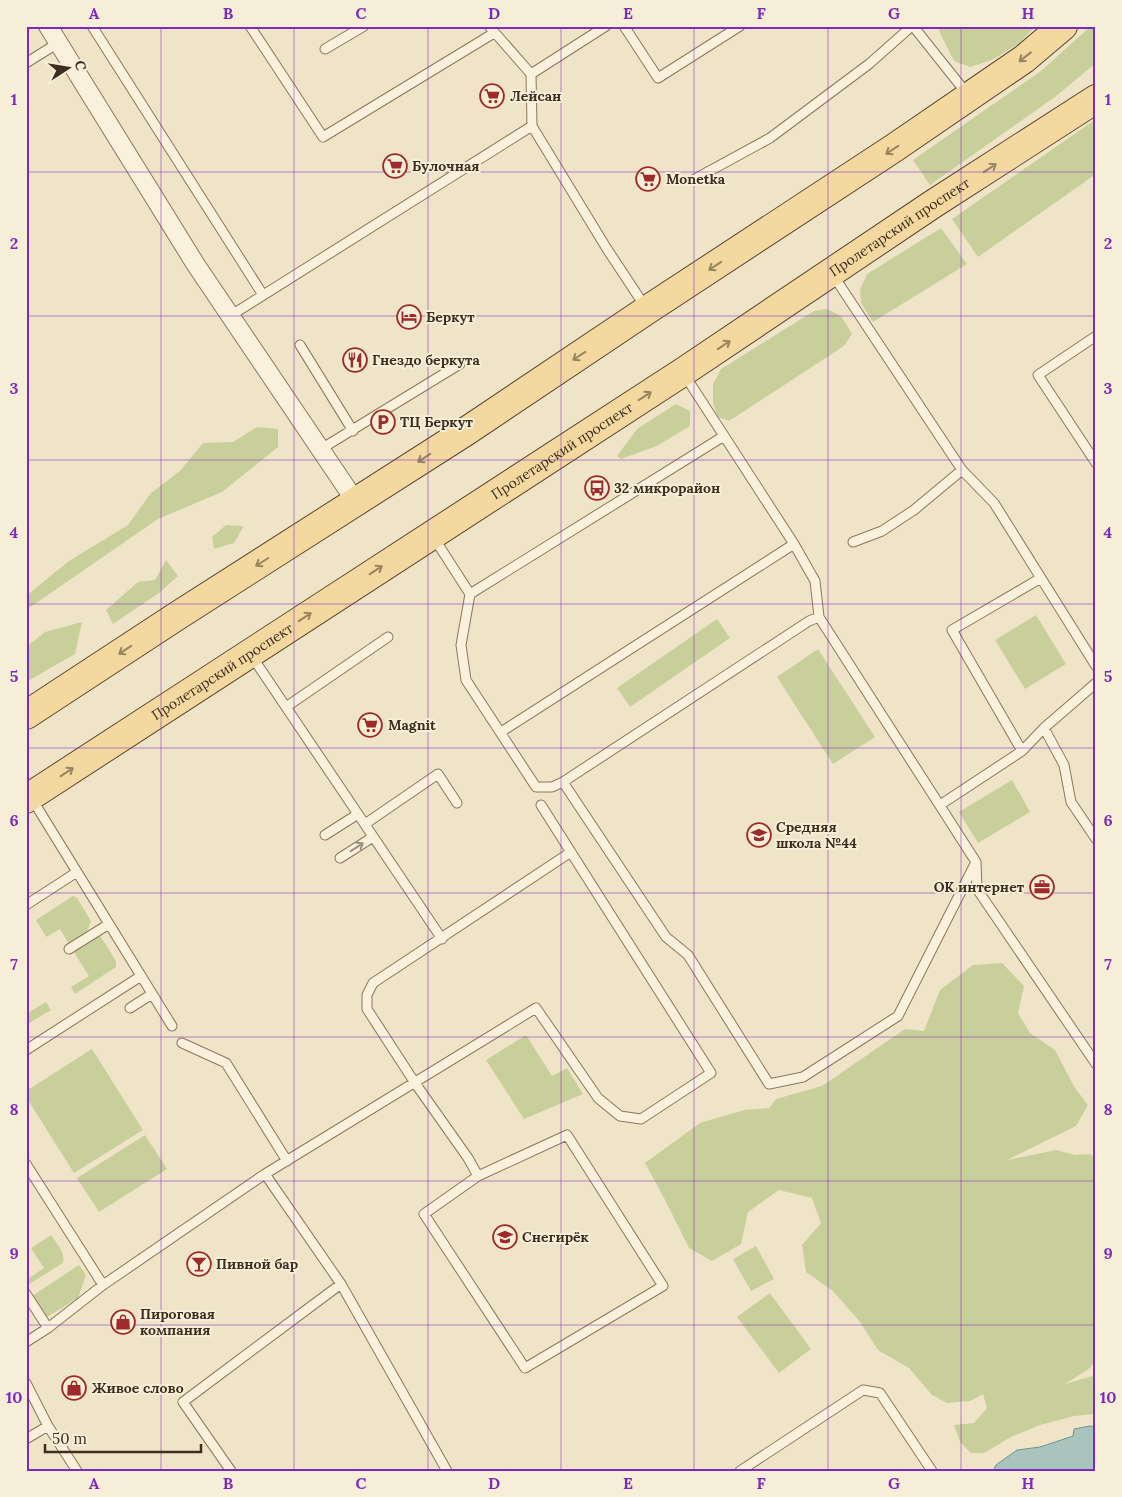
<svg xmlns="http://www.w3.org/2000/svg" width="1122" height="1497" viewBox="0 0 1122 1497" font-family="Lora,serif">
  <rect width="100%" height="100%" fill="#f0e4c8"/>
  <path fill="#c9cf9b" d="M941 26H1036L1018 44 992 60 970 67 954 61 939 31Z
    M1091 26H1096V63L1055 97 930 185 913 160 1041 71Z
    M1096 119V174L978 257 952 219Z
    M941 228 967 264 873 322 861 303 860 290 867 274Z
    M827 309 841 316 852 334 844 346 729 421 718 417 713 403V384L721 369 814 311Z
    M676 404 690 411V426L657 446 621 459 617 456 637 429Z
    M257 427 278 429V447L222 492 158 519 26 610V596L69 561 128 525 151 493 180 471 203 443 233 442Z
    M226 525 244 526 234 543 214 549 212 537Z
    M166 560 178 576 159 593 113 624 106 610 138 582 155 580Z
    M1036 615 1066 664 1025 689 995 640Z
    M717 619 730 638 630 707 617 688Z
    M82 622 75 654 26 682V647L45 632Z
    M818 649 875 737 833 764 777 677Z
    M1012 780 1030 812 978 843 959 812Z
    M73 896 77 898 91 921 87 932 69 944 60 929 46 937 36 920Z
    M99 934 116 961V967L75 994 71 987 89 976 73 951Z
    M1002 963 1024 986 1018 1013 1030 1033 1055 1050 1075 1088 1088 1105 1076 1126 1007 1160 1056 1150 1075 1155 1091 1154 1096 1162V1360L1090 1368 1065 1384 1096 1375V1414L1074 1416 1040 1425 1011 1437 984 1453H971L960 1442 954 1425 974 1423 987 1408 983 1394 970 1401 947 1403 932 1395 909 1368 878 1350 860 1322 833 1291 806 1272 802 1245 821 1223 812 1198 779 1190 748 1212 741 1244 712 1261 689 1248 664 1198 645 1163 700 1123 744 1110 769 1108 776 1099 822 1086 905 1029 924 1031 940 990 973 965Z
    M46 1002 51 1010 26 1025V1014Z
    M526 1035 552 1076 567 1068 583 1094 524 1119 486 1060Z
    M92 1049 143 1130 74 1173 26 1097V1091Z
    M145 1135 167 1169 99 1212 77 1178Z
    M51 1235C56 1243 66 1253 63 1263L26 1286V1280L44 1268 31 1248Z
    M756 1246 774 1279 751 1291 733 1259Z
    M79 1265 86 1275 78 1298 47 1317 32 1296Z
    M770 1293 811 1349 779 1373 737 1317Z"/>
  <path fill="#a9c4bc" stroke="#6f938a" d="M1090 1426 1096 1427V1471H993L996 1465 1017 1450 1040 1447 1073 1436 1074 1429Z"/>
  <g fill="none" stroke-linecap="round" stroke-linejoin="round">
    <g stroke="#8d765c" stroke-width="11">
      <path id="service" d="M92 26 263 295
        M250 26 323 137 494 33
        M489 26 531 74 532 126 607 249 646 308
        M624 26 658 78 740 26
        M913 26 968 95
        M325 49 364 26
        M26 63 58 43
        M531 74 606 26
        M693 180 770 138 869 64 912 26
        M833 275 962 470 994 503 1096 666
        M230 316 532 126
        M1096 336 1038 375 1096 463
        M300 345 353 431
        M684 374 794 544 815 581 819 617 976 862 977 889 1096 1064
        M321 449 460 364
        M434 538 470 594 461 645 466 680 536 787H552L563 782
        M853 542 882 531 914 510 962 470
        M470 594 724 436
        M819 617 809 621 563 782 666 937 688 955 769 1084 803 1077 898 1016 976 862
        M251 655 442 939
        M286 707 388 637
        M1044 728 1064 765 1071 802 1096 839
        M501 732 794 544
        M1022 751 952 630 1041 578
        M32 799 172 1026
        M940 805 1022 751 1044 728 1096 683
        M365 824 438 774 457 803
        M325 835 358 814
        M340 858 373 837
        M26 905 77 872
        M69 949 109 924
        M130 1008 152 994
        M182 1043 226 1063 287 1161
        M26 1050 141 976
        M567 1135 663 1286 525 1368 424 1214 478 1176Z
        M26 1164 103 1285
        M265 1174 341 1284 447 1471
        M478 1176 468 1158 415 1083 367 1009V995L373 983 571 852
        M26 1294 48 1328
        M26 1342 48 1328 103 1285 265 1174 536 1008 598 1098 620 1116 641 1119 711 1073 541 805
        M26 1383 48 1426 77 1471
        M26 1439 48 1426
        M231 1471 183 1402 341 1284
        M740 1471 863 1390 880 1393 932 1471"/>
    </g>
    <g stroke="#8d765c" stroke-width="20">
      <path id="minor" d="M48 26 196 265 356 502"/>
    </g>
    <g stroke="#5b4430" stroke-width="30">
      <g id="primary">
        <path d="M26 715 177 616 465 432 647 310 894 148 1024 59 1063 26"/>
        <path id="s1" d="M26 799 683 372 933 204 1096 99"/>
      </g>
    </g>
    <use href="#service" stroke="#faf1dc" stroke-width="9"/>
    <use href="#minor" stroke="#faf1dc" stroke-width="18"/>
    <use href="#primary" stroke="#f3d9a0" stroke-width="28"/>
  </g>
  <defs><path id="oneway-shaft" d="M-6 0H5M1.5-3L5.5 0L1.5 3" fill="none" stroke-width="1.6" stroke-linecap="round" stroke-linejoin="round" transform="scale(1.25)"/></defs>
  <g stroke="#988460">
    <use href="#oneway-shaft" transform="translate(1025 57) rotate(142)"/>
    <use href="#oneway-shaft" transform="translate(892 150) rotate(146)"/>
    <use href="#oneway-shaft" transform="translate(990 168) rotate(-33)"/>
    <use href="#oneway-shaft" transform="translate(715 266) rotate(147)"/>
    <use href="#oneway-shaft" transform="translate(724 345) rotate(-34)"/>
    <use href="#oneway-shaft" transform="translate(579 356) rotate(146)"/>
    <use href="#oneway-shaft" transform="translate(645 396) rotate(-33)"/>
    <use href="#oneway-shaft" transform="translate(424 458) rotate(147)"/>
    <use href="#oneway-shaft" transform="translate(262 562) rotate(148)"/>
    <use href="#oneway-shaft" transform="translate(376 570) rotate(-33)"/>
    <use href="#oneway-shaft" transform="translate(305 617) rotate(-33)"/>
    <use href="#oneway-shaft" transform="translate(125 650) rotate(147)"/>
    <use href="#oneway-shaft" transform="translate(67 772) rotate(-33)"/>
  </g>
  <use stroke="#9c907e" href="#oneway-shaft" transform="translate(357 847) rotate(-33)"/>
  <path fill="none" stroke="#7b2cbf" stroke-width="1" stroke-opacity="0.55" d="M161 26V1471M294 26V1471M428 26V1471M561 26V1471M694 26V1471M828 26V1471M961 26V1471M26 172H1096M26 316H1096M26 460H1096M26 604H1096M26 748H1096M26 893H1096M26 1037H1096M26 1181H1096M26 1325H1096"/>
  <defs>
    <g id="supermarket-ring" transform="scale(1.25)"><circle r="9.5" fill="#f7eed8" stroke="#9e2a2b" stroke-width="1.5"/><path d="M-6-5.5h2.5l.6 2H6L4.5 2H-2.5L-4.4-4H-6ZM-1.5 3.2a1.3 1.3 0 1 0 .1 0ZM3 3.2a1.3 1.3 0 1 0 .1 0Z" fill="#9e2a2b"/></g>
    <g id="hotel-ring" transform="scale(1.25)"><circle r="9.5" fill="#f7eed8" stroke="#9e2a2b" stroke-width="1.5"/><path d="M-6-4.5h1.5V1H6V5H4.5V3h-9V5H-6ZM-4 0a1.8 1.8 0 1 1 3.6 0ZM.5 0V-2.5h3Q6-2.5 6 0Z" fill="#9e2a2b"/></g>
    <g id="restaurant-ring" transform="scale(1.25)"><circle r="9.5" fill="#f7eed8" stroke="#9e2a2b" stroke-width="1.5"/><path d="M-5-6h1v4h1v-4h1v4h1v-4h1v5L-1.5 .5V6h-2V.5L-5-1ZM5-6V6H3V1.5H1.5Q1.5-4 5-6Z" fill="#9e2a2b"/></g>
    <g id="parking-ring" transform="scale(1.25)"><circle r="9.5" fill="#f7eed8" stroke="#9e2a2b" stroke-width="1.5"/><path d="M-3.5-5.5H1a3.5 3.5 0 0 1 0 7H-1V5.5H-3.5ZM-1-3.4V-.6H.8a1.4 1.4 0 0 0 0-2.8Z" fill="#9e2a2b"/></g>
    <g id="bus-ring" transform="scale(1.25)"><circle r="9.5" fill="#f7eed8" stroke="#9e2a2b" stroke-width="1.5"/><path d="M-5-6H5V4H4V6H2V4H-2V6H-4V4H-5ZM-3.5-4V0h7V-4ZM-3.5 1.2v1.5H-2V1.2ZM2 1.2v1.5H3.5V1.2Z" fill="#9e2a2b"/></g>
    <g id="school-ring" transform="scale(1.25)"><circle r="9.5" fill="#f7eed8" stroke="#9e2a2b" stroke-width="1.5"/><path d="M0-5L7-2L0 1L-7-2ZM-4 1L0 2.5L4 1V4Q0 6-4 4Z" fill="#9e2a2b"/></g>
    <g id="office-ring" transform="scale(1.25)"><circle r="9.5" fill="#f7eed8" stroke="#9e2a2b" stroke-width="1.5"/><path d="M-6-3h4V-5.5h4V-3h4V5H-6ZM-1-4.5V-3h2v-1.5ZM-6 0V1H6V0Z" fill="#9e2a2b"/></g>
    <g id="bar-ring" transform="scale(1.25)"><circle r="9.5" fill="#f7eed8" stroke="#9e2a2b" stroke-width="1.5"/><path d="M-6-5H6L.8 .8V4.5H3.5V6h-7V4.5H-.8V.8Z" fill="#9e2a2b"/></g>
    <g id="shop-ring" transform="scale(1.25)"><circle r="9.5" fill="#f7eed8" stroke="#9e2a2b" stroke-width="1.5"/><path d="M-5-2.5h2.3a2.7 3.5 0 0 1 5.4 0H5L5.5 6h-11ZM-1.5-2.5h3a1.5 2.3 0 0 0-3 0Z" fill="#9e2a2b"/></g>
  </defs>
  <g fill-rule="evenodd">
    <use href="#supermarket-ring" x="492" y="96"/>
    <use href="#supermarket-ring" x="395" y="166"/>
    <use href="#supermarket-ring" x="648" y="179"/>
    <use href="#hotel-ring" x="409" y="317"/>
    <use href="#restaurant-ring" x="355" y="360"/>
    <use href="#parking-ring" x="383" y="422"/>
    <use href="#bus-ring" x="597" y="488"/>
    <use href="#supermarket-ring" x="370" y="725"/>
    <use href="#school-ring" x="759" y="835"/>
    <use href="#office-ring" x="1042" y="887"/>
    <use href="#school-ring" x="505" y="1237"/>
    <use href="#bar-ring" x="199" y="1264"/>
    <use href="#shop-ring" x="123" y="1322"/>
    <use href="#shop-ring" x="74" y="1388"/>
  </g>
  <g text-anchor="middle" stroke-width="4" stroke-linejoin="round" paint-order="stroke">
    <g font-size="14" font-weight="bold" fill="#3d2e20" stroke="#f7eed8" text-anchor="start">
      <text x="510" y="101">Лейсан</text>
      <text x="412" y="171">Булочная</text>
      <text x="666" y="184">Monetka</text>
      <text x="426" y="322">Беркут</text>
      <text x="372" y="365">Гнездо беркута</text>
      <text x="400" y="427">ТЦ Беркут</text>
      <text x="614" y="493">32 микрорайон</text>
      <text x="388" y="730">Magnit</text>
      <text x="776" y="832">Средняя<tspan x="776" dy="16">школа №44</tspan></text>
      <text x="1024" y="892" text-anchor="end">OK интернет</text>
      <text x="522" y="1242">Снегирёк</text>
      <text x="216" y="1269">Пивной бар</text>
      <text x="140" y="1319">Пироговая<tspan x="140" dy="16">компания</tspan></text>
      <text x="92" y="1393">Живое слово</text>
    </g>
    <g font-size="14" fill="#3d2e20" stroke="#f7eed8">
      <text dy="5" stroke="none"><textPath href="#s1" startOffset="1044">Пролетарский проспект</textPath></text>
      <text dy="5" stroke="none"><textPath href="#s1" startOffset="639">Пролетарский проспект</textPath></text>
      <text dy="5" stroke="none"><textPath href="#s1" startOffset="234">Пролетарский проспект</textPath></text>
    </g>
  </g>
  <rect width="1122" height="1497" fill="none" stroke="#f7eed8" stroke-width="55"/>
  <g transform="translate(68 68) rotate(78)" stroke="#f7eed8" stroke-width="4" paint-order="stroke">
  <path d="M0-4L9 19L0 12L-9 19Z" fill="#3d2e20"/>
  <text y="-8" font-size="14" font-weight="bold" text-anchor="middle" fill="#3d2e20">С</text>
  </g>
  <path d="M45 1444v8h156v-8" fill="none" stroke="#3d2e20" stroke-width="2.5"/>
  <text x="52" y="1444" font-size="15" fill="#3d2e20" stroke="#f7eed8" stroke-width="4" paint-order="stroke">50 m</text>
  <rect x="28" y="28" width="1066" height="1442" fill="none" stroke="#7b2cbf" stroke-width="2"/>
  <g font-size="16" text-anchor="middle" font-weight="bold" fill="#7b2cbf">
    <text x="94" y="19">A</text>
    <text x="228" y="19">B</text>
    <text x="361" y="19">C</text>
    <text x="494" y="19">D</text>
    <text x="628" y="19">E</text>
    <text x="761" y="19">F</text>
    <text x="894" y="19">G</text>
    <text x="1028" y="19">H</text>
    <text x="14" y="105">1</text>
    <text x="1108" y="105">1</text>
    <text x="14" y="249">2</text>
    <text x="1108" y="249">2</text>
    <text x="14" y="394">3</text>
    <text x="1108" y="394">3</text>
    <text x="14" y="538">4</text>
    <text x="1108" y="538">4</text>
    <text x="14" y="682">5</text>
    <text x="1108" y="682">5</text>
    <text x="14" y="826">6</text>
    <text x="1108" y="826">6</text>
    <text x="14" y="970">7</text>
    <text x="1108" y="970">7</text>
    <text x="14" y="1115">8</text>
    <text x="1108" y="1115">8</text>
    <text x="14" y="1259">9</text>
    <text x="1108" y="1259">9</text>
    <text x="14" y="1403">10</text>
    <text x="1108" y="1403">10</text>
    <text x="94" y="1489">A</text>
    <text x="228" y="1489">B</text>
    <text x="361" y="1489">C</text>
    <text x="494" y="1489">D</text>
    <text x="628" y="1489">E</text>
    <text x="761" y="1489">F</text>
    <text x="894" y="1489">G</text>
    <text x="1028" y="1489">H</text>
  </g>
</svg>
